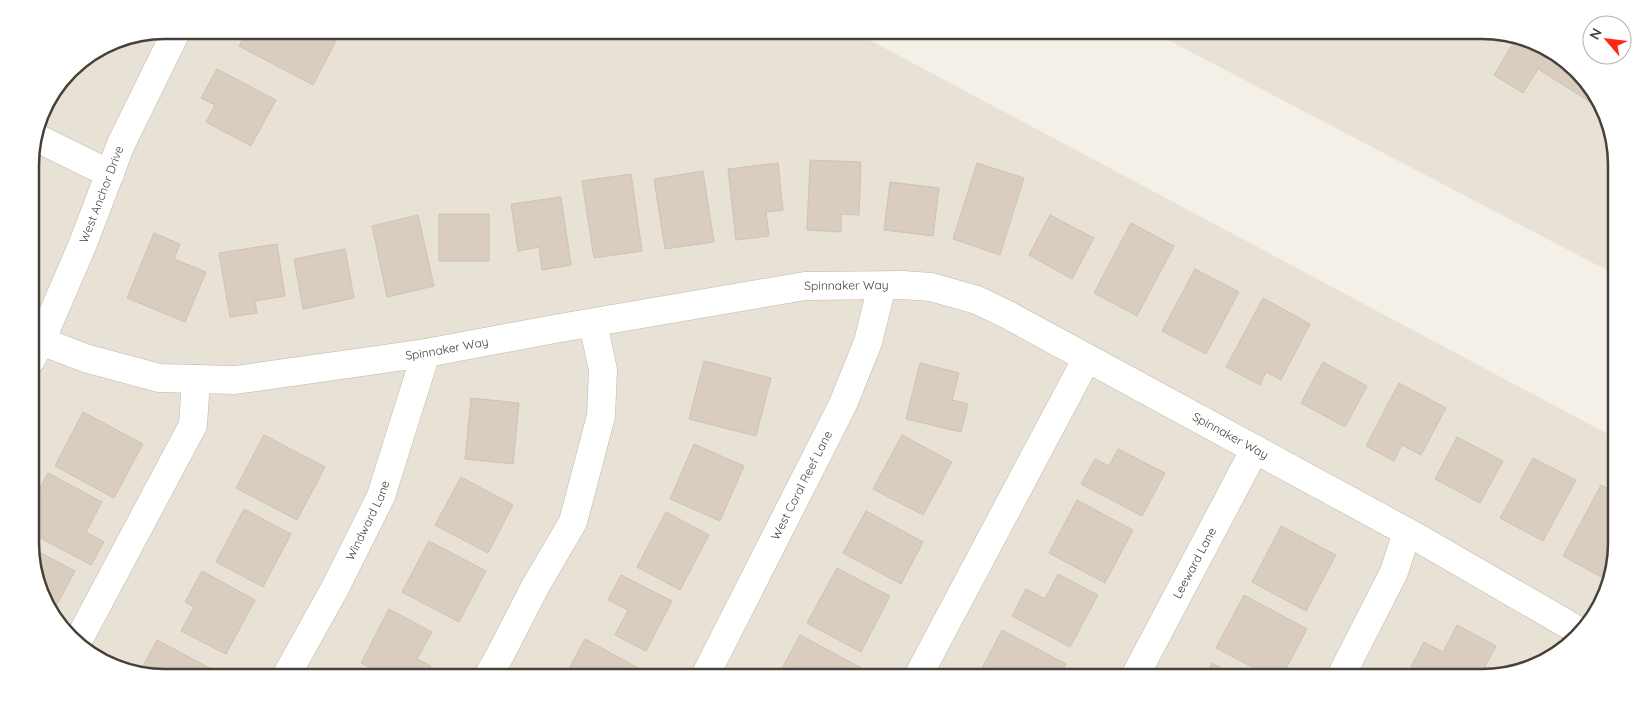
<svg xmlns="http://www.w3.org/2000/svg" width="1647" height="708" viewBox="0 0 1647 708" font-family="Quicksand,sans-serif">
  <rect width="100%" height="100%" fill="#f4f0e8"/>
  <path fill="#e8e1d6" d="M165 30H851L1617 439V543L1607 594 1564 650 1491 678H165L114 668 58 625 31 561 30 156 44 105 76 64 114 40Z
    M1149 30H1482L1533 40 1589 83 1616 147V275Z"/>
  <path fill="#d9cdc0" stroke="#d1c2b0" d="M248 30H316L336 41 313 85 239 46Z
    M1517 37 1533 40 1589 83 1597 102 1595 105 1538 69 1523 93 1494 75Z
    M217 69 276 100 251 146 206 122 215 105 201 98Z
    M61 83 44 115 42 113 44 105Z
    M810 160 861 162 859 215 841 214V232L807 230Z
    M778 163 783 210 766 212 769 236 736 240 728 169Z
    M977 163 1024 178 1000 255 953 239Z
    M703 171 714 242 665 249 654 179Z
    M631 174 642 251 594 258 582 181Z
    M890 182 939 188 933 236 884 230Z
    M561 197 571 265 542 270 539 247 518 251 511 204Z
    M439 214H489V261H439Z
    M418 215 434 286 387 297 372 226Z
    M1050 215 1094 238 1072 279 1029 255Z
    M1131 223 1174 246 1137 316 1094 293Z
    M154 233 180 244 174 259 206 272 185 322 127 298Z
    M277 244 285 296 255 301 257 313 230 317 219 253Z
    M345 249 354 298 303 309 294 259Z
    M1195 269 1239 292 1206 354 1162 331Z
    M1263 298 1310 324 1281 380 1266 372 1260 385 1226 367Z
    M704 361 771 378 756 436 689 419Z
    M1323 362 1367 386 1345 427 1301 403Z
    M920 363 959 373 952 400 968 404 961 432 906 419Z
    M1399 383 1446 408 1421 455 1402 445 1394 461 1366 446Z
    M471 398 519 403 513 464 465 459Z
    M83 412 143 444 114 498 55 466Z
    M264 435 325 467 297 520 236 488Z
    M902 435 952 462 923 515 873 489Z
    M1457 437 1503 461 1480 503 1435 479Z
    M694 444 744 466 720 521 670 499Z
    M1118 449 1165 473 1142 516 1081 484 1095 459 1109 466Z
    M1533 458 1576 480 1543 541 1500 518Z
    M48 473 102 502 86 532 104 542 91 565 31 533V505Z
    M461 477 513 505 488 553 435 525Z
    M1601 485 1617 493V543L1611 573 1607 580 1563 556Z
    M1077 500 1133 530 1105 583 1049 553Z
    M244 509 291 534 263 587 216 562Z
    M866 511 923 542 901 584 843 553Z
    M666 512 709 535 680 590 637 567Z
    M1281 526 1336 555 1306 611 1252 582Z
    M429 541 486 571 459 622 402 592Z
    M31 548 75 571 53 612 31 561Z
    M837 568 890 596 861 652 807 623Z
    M202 571 255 600 226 654 181 631 194 607 185 602Z
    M1058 574 1098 595 1070 647 1012 616 1026 589 1045 599Z
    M621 575 672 601 646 651 615 635 628 610 608 600Z
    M1244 595 1307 629 1281 678H1273L1216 648Z
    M389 609 432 632 417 659 431 666 425 678H390L361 663Z
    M1457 625 1496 646 1479 678H1430L1411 667 1424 642 1443 652Z
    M1002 630 1066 664 1058 678H977Z
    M800 635 865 670 861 678H777Z
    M585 639 640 669 635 678H564Z
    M157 640 217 672 214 678H165L156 676 157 673 143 666Z
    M1212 663 1239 678H1204Z"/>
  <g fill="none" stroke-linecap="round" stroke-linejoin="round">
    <g stroke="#c0b7aa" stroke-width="29">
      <g id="minor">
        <path d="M35 137 110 174"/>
        <path id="s1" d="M41 341 85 358 159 378 235 380 426 353 560 328 805 286 903 285 931 287 977 300 1008 315 1420 539 1579 631"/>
        <path id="s2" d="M31 360 41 341 82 246 121 144 177 30"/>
        <path d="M78 641 193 425 196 379"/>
        <path id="s3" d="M285 678 335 588 381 496 426 353"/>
        <path d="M487 678 500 655 536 585 573 522 601 416 603 370 593 323"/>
        <path id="s4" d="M704 678 843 404 868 342 882 286"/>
        <path d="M917 678 1087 358"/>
        <path id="s5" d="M1134 678 1255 449"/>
        <path d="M1340 678 1394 572 1407 532"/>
      </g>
    </g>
    <use href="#minor" stroke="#fff" stroke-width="28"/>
  </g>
  <g text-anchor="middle" stroke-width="4" stroke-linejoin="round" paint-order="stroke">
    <g font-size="12" fill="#484036" stroke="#fff">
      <text dy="4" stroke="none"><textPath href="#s2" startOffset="180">West Anchor Drive</textPath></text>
      <text dy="4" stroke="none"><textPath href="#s1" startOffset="819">Spinnaker Way</textPath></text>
      <text dy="4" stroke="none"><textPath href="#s1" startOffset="414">Spinnaker Way</textPath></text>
      <text dy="4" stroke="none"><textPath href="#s1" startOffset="1239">Spinnaker Way</textPath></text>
      <text dy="4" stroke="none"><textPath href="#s4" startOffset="216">West Coral Reef Lane</textPath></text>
      <text dy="4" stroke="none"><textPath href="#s3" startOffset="178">Windward Lane</textPath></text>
      <text dy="4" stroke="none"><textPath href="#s5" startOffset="130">Leeward Lane</textPath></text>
    </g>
  </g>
  <path d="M0 0H1647V708H0ZM165 39H1482A126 126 0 0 1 1608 165V543A126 126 0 0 1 1482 669H165A126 126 0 0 1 39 543V165A126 126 0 0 1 165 39Z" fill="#fff" fill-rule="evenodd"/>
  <path fill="none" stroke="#484036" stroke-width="2.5" d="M165 39H1482A126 126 0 0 1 1608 165V543A126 126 0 0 1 1482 669H165A126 126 0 0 1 39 543V165A126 126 0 0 1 165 39Z"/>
  <g transform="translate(1607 40) rotate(298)"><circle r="24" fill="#ffffff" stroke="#b6b3af"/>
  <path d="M0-4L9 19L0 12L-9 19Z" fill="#ff2614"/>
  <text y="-8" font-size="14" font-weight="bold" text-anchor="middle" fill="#484036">N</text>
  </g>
</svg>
